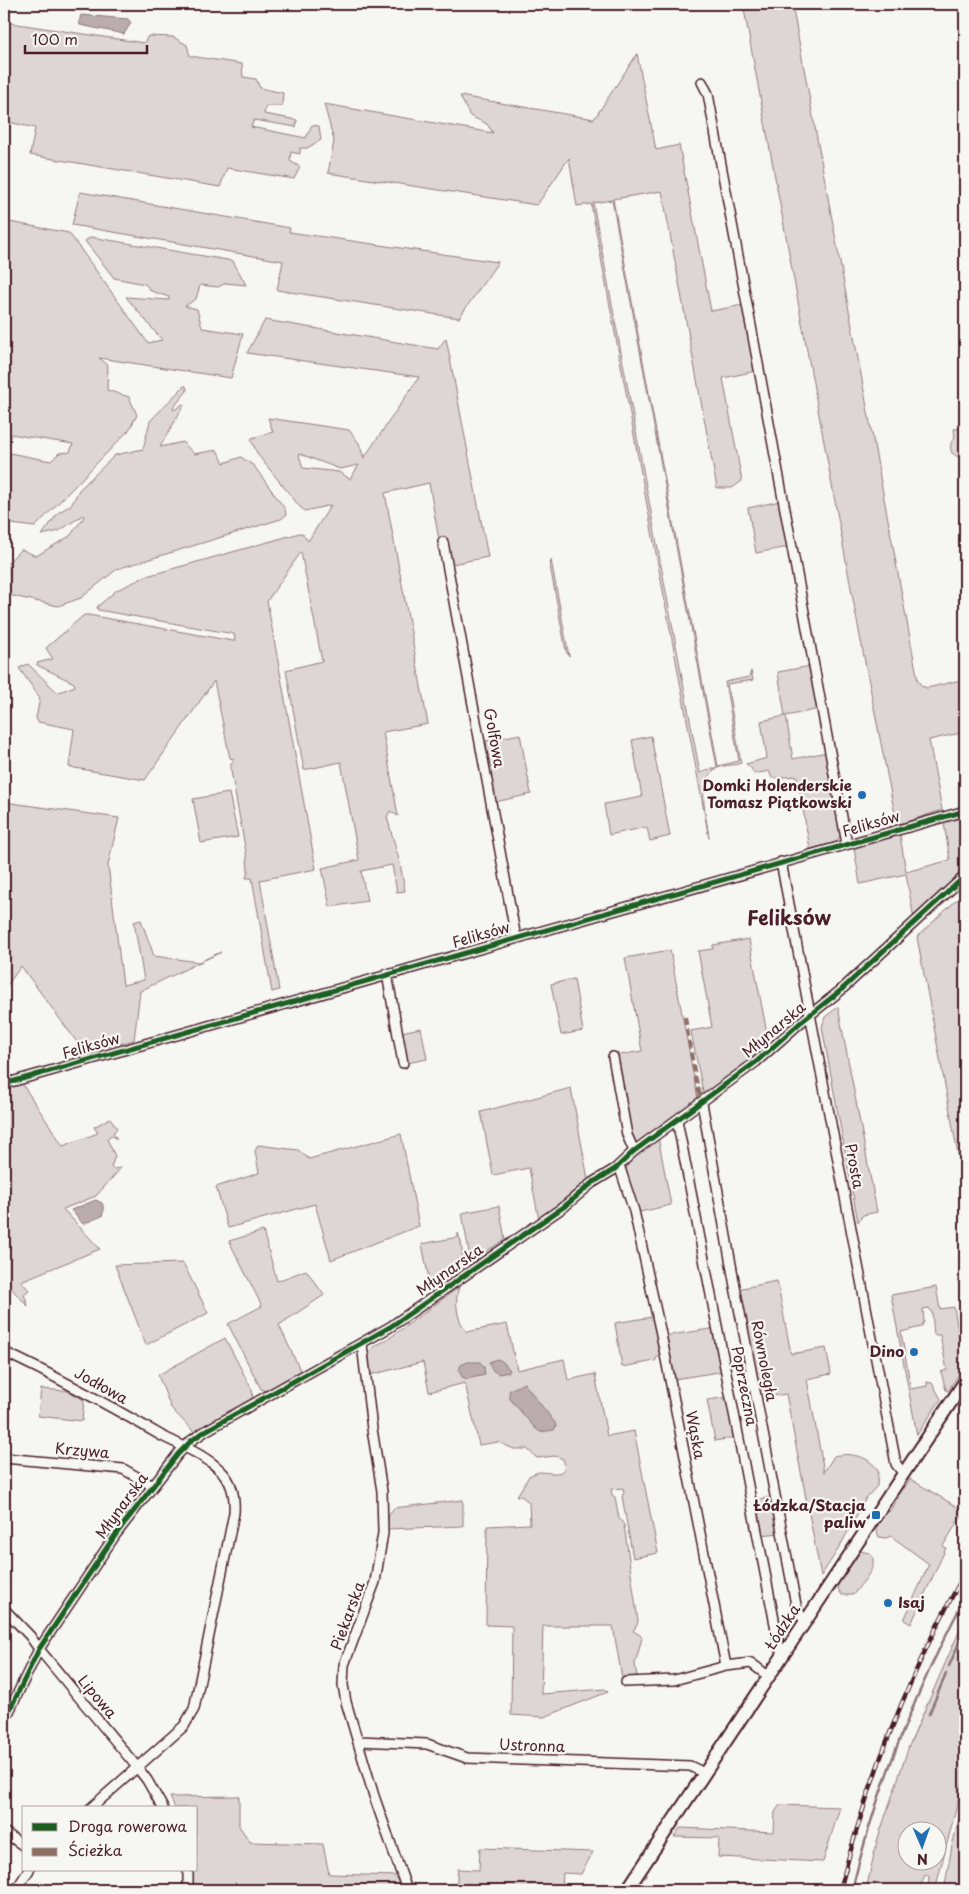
<svg xmlns="http://www.w3.org/2000/svg" width="969" height="1894" viewBox="0 0 969 1894" font-family="'Playpen Sans',sans-serif">
  <rect width="100%" height="100%" fill="#f6f6f2"/>
  <filter id="ink" filterUnits="userSpaceOnUse"><feTurbulence type="fractalNoise" baseFrequency=".02" numOctaves="2"/><feDisplacementMap in="SourceGraphic" scale="10" xChannelSelector="R" yChannelSelector="G"/><feConvolveMatrix kernelMatrix="1 2 1 2 8 2 1 2 1" color-interpolation-filters="sRGB"/></filter>
  <g filter="url(#ink)">
    <path fill="#ddd6d5" stroke="#947a80" fill-rule="evenodd" d="M35 4H93L78 9Z
      M743 4H792L918 681 922 686 927 688 965 679V732L929 740 942 810 897 825 858 626Z
      M4 22 144 43 148 36 173 37 187 45 190 56 242 64 243 77 256 79 260 88 283 93 282 106H266L264 114 297 120 296 127 254 120 251 127 306 138 312 125 319 126 321 140 307 148H300V154L291 152 290 161 300 167 294 179 227 168 220 187 30 155 35 128 8 122 11 108 4 105Z
      M637 54 656 150 679 145 711 311 743 305 756 371 723 378 742 481 732 488H717L662 191 613 199 718 766 739 761 725 682 749 677 751 671 753 680 727 684 741 763C735 766 726 764 718 768 694 779 707 817 709 838L591 204 577 206 569 158 537 205 328 173 334 141 324 104 493 133 487 124 470 116 460 96 594 119ZM612 200 717 767 700 773 593 203Z
      M80 192 290 228 289 232 498 262 459 318 277 290 283 261 72 225Z
      M4 221 69 233 148 343 162 340 126 297 169 300V297L151 291 145 284 114 278 85 241 91 237 233 261 246 285 226 283 218 287 200 285 196 299 185 306 197 309 202 328 243 334 231 378 99 358 108 365 107 390 129 397 137 415 129 430 35 527 4 523V452L51 461 59 453 70 452 73 444 4 433Z
      M265 320 438 349 446 338 488 557 452 564 448 545 440 546 429 483 385 493 428 724 383 732 398 816 390 811 387 817 400 863 405 891 397 892 392 865 361 871 367 901 330 907 322 868 359 860 341 762 304 770 286 670 322 661 301 552 267 601 316 869 260 880 279 990 272 992 252 878H246L248 871 247 858 231 771V764L234 759 230 758 214 681 145 780 69 767 74 729 38 722 36 718 40 698 19 668 28 664 56 691 59 692 75 686 74 683 37 665V663L53 659 46 648 84 615H88L233 641 235 640 234 634 98 610 97 607 117 590 147 576 300 533H302L308 541 331 505 305 511 300 507 258 455 251 440 252 438 273 432 268 418 349 430 359 443 364 458 419 377 247 353ZM300 454 340 469 359 465 350 479 339 472 303 468 299 455Z
      M184 386H186L187 391 173 408 174 410 183 404 184 405 160 447 183 442 194 454 217 450 224 463 241 457 254 466 285 509 286 515 281 519 117 569 81 598 58 606 4 594V567L20 550H23L36 556 70 536 84 517 83 515 59 531 42 535 58 513 72 504 79 490 115 455 143 449 150 421Z
      M965 428V485L960 458 952 453C949 447 951 441 955 437L954 429Z
      M780 501 789 547 756 553 748 508Z
      M551 560 569 656 566 651 550 566Z
      M811 666 819 709 786 716 793 759 827 752 842 832 837 842 810 849 797 776 772 778 769 771 754 774 751 768 746 764 767 758 761 721 785 716 778 672Z
      M520 734 531 794 495 802 486 749 487 748 486 741Z
      M651 736 670 836 650 841 647 827 609 835 604 804 642 797 632 740Z
      M229 793 238 837 201 843 193 799Z
      M4 802 119 818 108 865 123 985 144 980 134 922 141 920 154 956 199 962 221 952 140 991 134 1040 85 1053 21 966 4 990Z
      M965 814V873L914 919 906 874 860 884 854 848 900 835 906 872 950 860 944 823 929 826 947 820 960 818Z
      M965 892V1205C957 1198 958 1189 963 1181L917 937Z
      M749 939 769 1044 736 1073 704 1097 691 1031 712 1027 698 951 713 949V945Z
      M670 950 698 1099 696 1101 634 1146 615 1056 642 1051 625 958Z
      M574 979 583 1031 561 1035 551 984Z
      M838 1007 877 1212 863 1215 858 1222 822 1027 825 1017Z
      M421 1028 427 1059 407 1063 401 1032Z
      M21 1082 63 1146 98 1133 94 1127 110 1118 117 1128 113 1133 117 1139 111 1135 107 1139 115 1156 111 1167 113 1169 121 1168 96 1196 63 1209 100 1249 21 1281 29 1290 24 1294 28 1306 4 1281V1087Z
      M571 1088 588 1179 539 1220 529 1168 493 1175 481 1112Z
      M401 1134 419 1226 331 1260 315 1204 228 1228 216 1187 259 1173 255 1151 258 1145 298 1150 309 1159Z
      M658 1137 671 1205 640 1212 637 1209 626 1169 631 1158Z
      M499 1206 505 1239 481 1255 475 1262 471 1263 468 1260 469 1252 462 1213Z
      M263 1231 277 1281 306 1270 324 1295 279 1325 300 1370 306 1372 270 1392 261 1389 228 1324 262 1306 229 1241Z
      M458 1233 461 1242 464 1266 455 1278 432 1295 422 1244 458 1237Z
      M183 1263 208 1313 146 1345 115 1265Z
      M777 1281 791 1354 826 1348 831 1374 807 1379 824 1472 834 1456C848 1452 871 1456 878 1471L877 1486 866 1498 839 1548 821 1576 786 1394 759 1398 738 1289Z
      M459 1287C454 1301 457 1322 467 1332L507 1324 517 1370 564 1359 568 1380 595 1374 607 1436 634 1431 658 1553 633 1558 622 1496 624 1493 623 1488 611 1489 612 1495 615 1497 619 1518 624 1525 638 1621 637 1625 633 1631 640 1635 642 1638 635 1664 637 1676 622 1678 613 1626H543L541 1694 605 1689 608 1692 544 1717 511 1715 512 1626 486 1625 487 1526 530 1524 529 1502 521 1496H517L529 1476C533 1474 537 1472 541 1472 552 1473 570 1477 563 1459L555 1456 537 1458 527 1449H514L498 1442 479 1445 465 1383 429 1392 423 1362 370 1375 369 1356 372 1348 391 1337Z
      M936 1287 940 1309 954 1307 962 1356 965 1364 948 1391 946 1390 941 1372 947 1370 940 1335H934L932 1312 930 1311 929 1308 923 1309 924 1322 921 1327 901 1332 911 1389 927 1386V1382L932 1383 941 1399 917 1435 891 1295Z
      M652 1317 660 1353 655 1361 622 1367 615 1323Z
      M717 1328 725 1371 674 1379 679 1404 664 1336Z
      M225 1338 252 1390C257 1408 230 1411 219 1417 211 1422 203 1428 196 1434L171 1408 158 1375Z
      M41 1389 68 1391 84 1400 82 1421 38 1416Z
      M730 1397 737 1437 715 1441 707 1400Z
      M910 1479 964 1511 943 1546 946 1548 911 1624 904 1620 929 1564 891 1536 886 1538 879 1537 875 1527 885 1510 889 1512Z
      M772 1497 779 1533 761 1535 753 1500Z
      M463 1500V1526L387 1529 389 1514 394 1508Z
      M859 1551 870 1553C880 1565 864 1580 856 1591L853 1595H842L839 1591 837 1580 855 1553Z
      M965 1618V1774L935 1890H928L929 1877 927 1875H925L919 1890H866L877 1841 909 1746ZM906 1832H936V1862H906Z
      M965 1794V1890H944L952 1846Z
      M239 1796V1826L250 1842 323 1844 329 1874 396 1876 401 1890H193L192 1870H196V1808H175L170 1797Z
      M780 1805 840 1807 823 1862 718 1857 719 1838 674 1837 680 1828 774 1832 775 1812Z
      M480 1848 593 1852 581 1874 563 1873 562 1890H456L458 1869 479 1870Z"/>
    <path fill="#bbadae" stroke="#8e747a" d="M81 15 128 19 131 23 124 34 80 25 79 22Z
      M96 1200 102 1203 104 1210 102 1216 83 1224 71 1210Z
      M497 1359 502 1361 510 1370 509 1372 499 1374 492 1370 489 1362Z
      M468 1362H480L484 1367 485 1375 467 1379 462 1377 459 1370 461 1365Z
      M524 1383 555 1423 556 1426 554 1430 540 1432 535 1428 510 1399 509 1394 510 1390Z"/>
    <g fill="none" stroke-linecap="round" stroke-linejoin="round">
      <path stroke="#8e747a" stroke-width="2.5" d="M949 1666 965 1629
        M929 1714 946 1674
        M852 1890C877 1787 915 1692 965 1598"/>
      <g stroke="#4a1f2b" stroke-width="12">
        <path id="minor" d="M702 82 708 94 847 844
          M443 542 516 938
          M781 862 896 1464 903 1473
          M387 974 403 1063
          M613 1057 627 1135 634 1151
          M4 1084 965 811
          M702 1103 736 1292 797 1610 805 1621
          M677 1120 779 1645 783 1655
          M619 1165 634 1211 661 1334 726 1666 751 1663 768 1676
          M362 1344 372 1429 382 1491 383 1533 375 1582 344 1665 343 1685 346 1702 374 1796 407 1890
          M4 1352C58 1377 110 1406 162 1436 182 1446 205 1455 221 1471 233 1482 235 1498 234 1513L194 1709 184 1726 91 1808
          M4 1458 123 1469 153 1486
          M4 1609 30 1636 39 1649 137 1767 147 1780 163 1808
          M626 1682 674 1680 726 1666
          M4 1722 39 1649 116 1534 178 1454 192 1440 207 1430 390 1327 565 1206 592 1183 615 1169 634 1151 756 1062 801 1022 840 991 965 876
          M359 1741 427 1744 467 1758 690 1766 704 1773
          M4 1832 24 1846
          M188 1870V1890
          M16 1890 29 1870"/>
      </g>
      <g stroke="#4a1f2b" stroke-width="15">
        <path id="secondary" d="M627 1890 965 1381"/>
      </g>
      <use href="#minor" stroke="#f6f6f2" stroke-width="9"/>
      <use href="#secondary" stroke="#f6f6f2" stroke-width="11"/>
      <g stroke="#4a1f2b" stroke-width="4.5">
        <path id="rail" d="M840 1890C868 1780 909 1673 965 1573"/>
      </g>
      <use href="#rail" stroke="#f6f6f2" stroke-width="2.5" stroke-dasharray="8" stroke-linecap="butt"/>
      <path stroke="#8d6e63" stroke-width="4" stroke-dasharray="8 4" stroke-linecap="butt" d="M685 1017 695 1076 702 1103"/>
      <g stroke="#f6f6f2" stroke-width="8">
        <path id="cycleway" d="M4 1084 965 811
          M4 1722 39 1649 116 1534 178 1454 192 1440 207 1430 390 1327 565 1206 592 1183 615 1169 634 1151 756 1062 801 1022 840 991 965 876"/>
      </g>
      <use href="#cycleway" stroke="#1b5e20" stroke-width="5"/>
    </g>
  </g>
  <g fill="#1f6fb2" stroke="#f6f6f2" stroke-width="2">
    <circle cx="862" cy="795" r="5"/>
    <circle cx="914" cy="1352" r="5"/>
    <rect x="871" y="1510" width="10" height="10" rx="2.5"/>
    <circle cx="888" cy="1603" r="5"/>
  </g>
  <g text-anchor="middle" stroke-width="4.5" stroke-linejoin="round" paint-order="stroke">
    <g font-size="15" fill="#4a1f2b" stroke="#f6f6f2">
      <text transform="translate(494 738) rotate(80)" y="5">Golfowa</text>
      <text transform="translate(871 824) rotate(-16)" y="5">Feliksów</text>
      <text transform="translate(481 935) rotate(-16)" y="5">Feliksów</text>
      <text transform="translate(774 1030) rotate(-40)" y="5">Młynarska</text>
      <text transform="translate(91 1046) rotate(-16)" y="5">Feliksów</text>
      <text transform="translate(854 1166) rotate(79)" y="5">Prosta</text>
      <text transform="translate(450 1270) rotate(-35)" y="5">Młynarska</text>
      <text transform="translate(764 1361) rotate(79)" y="5">Równoległa</text>
      <text transform="translate(101 1386) rotate(29)" y="5">Jodłowa</text>
      <text transform="translate(744 1386) rotate(79)" y="5">Poprzeczna</text>
      <text transform="translate(695 1435) rotate(79)" y="5">Wąska</text>
      <text transform="translate(82 1451) rotate(5)" y="5">Krzywa</text>
      <text transform="translate(122 1506) rotate(-54)" y="5">Młynarska</text>
      <text transform="translate(348 1616) rotate(-70)" y="5">Piekarska</text>
      <text transform="translate(783 1627) rotate(-57)" y="5">Łódzka</text>
      <text transform="translate(97 1697) rotate(50)" y="5">Lipowa</text>
      <text transform="translate(532 1746) rotate(2)" y="5">Ustronna</text>
    </g>
    <g font-size="15" font-weight="bold" fill="#4a1f2b" stroke="#f6f6f2" text-anchor="end">
      <text x="852" y="791">Domki Holenderskie<tspan x="852" dy="17">Tomasz Piątkowski</tspan></text>
      <text x="904" y="1357">Dino</text>
      <text x="866" y="1511">Łódzka/Stacja<tspan x="866" dy="17">paliw</tspan></text>
      <text x="898" y="1608" text-anchor="start">Isaj</text>
    </g>
    <g font-size="20" font-weight="bold" fill="#4a1f2b" stroke="#f6f6f2">
      <text x="789" y="925">Feliksów</text>
    </g>
  </g>
  <rect width="969" height="1894" fill="none" stroke="#f6f6f2" stroke-width="20"/>
  <rect x="10" y="10" width="949" height="1874" fill="none" stroke="#4a1f2b" stroke-width="2" filter="url(#ink)"/>
  <rect x="22" y="1806" width="175" height="65" fill="#f6f6f2" stroke="#b1a0a2"/>
  <rect x="32" y="1823" width="25" height="8" fill="#1b5e20" stroke="#b1a0a2"/>
  <text x="68" y="1832" font-size="15" fill="#4a1f2b">Droga rowerowa</text>
  <rect x="32" y="1848" width="25" height="8" fill="#8d6e63" stroke="#b1a0a2"/>
  <text x="68" y="1856" font-size="15" fill="#4a1f2b">Ścieżka</text>
  <g transform="translate(922 1846) rotate(178)"><circle r="24" fill="#f6f6f2" stroke="#b1a0a2"/>
  <path d="M0-4L9 19L0 12L-9 19Z" fill="#1f6fb2"/>
  <text y="-8" font-size="14" font-weight="bold" text-anchor="middle" fill="#4a1f2b">N</text>
  </g>
  <path d="M25 45v8h122v-8" fill="none" stroke="#4a1f2b" stroke-width="2.5"/>
  <text x="32" y="45" font-size="15" fill="#4a1f2b" stroke="#f6f6f2" stroke-width="4" paint-order="stroke">100 m</text>
</svg>
